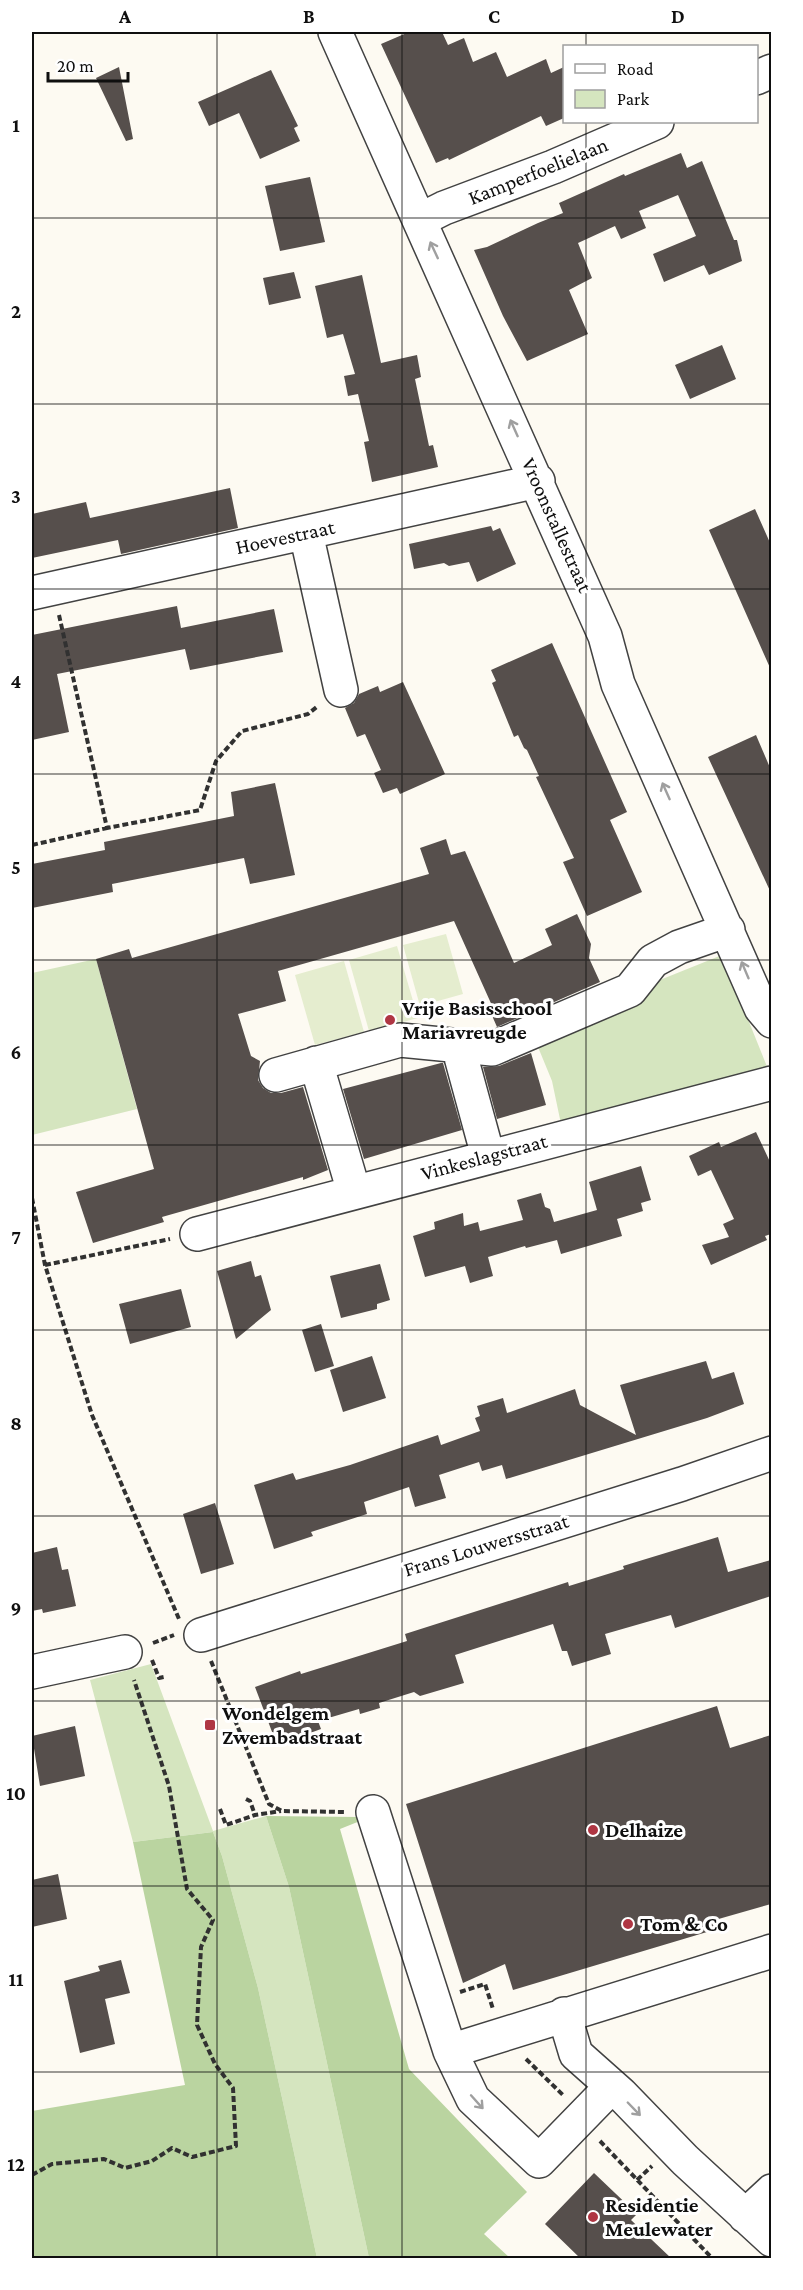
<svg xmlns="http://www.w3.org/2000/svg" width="803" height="2290" viewBox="0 0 803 2290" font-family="'Crimson Pro',serif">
  <rect width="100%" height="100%" fill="#fdfaf2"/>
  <path fill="#d5e5bf" d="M722 955 768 1069 561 1124 552 1081 538 1047 549 1032 645 986Z
    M96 959 137 1109 32 1135V973Z
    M151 1664 213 1831 266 1816 289 1887 369 2258H317L258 1988 222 1856 213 1832 133 1842 90 1680Z"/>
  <path fill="#bad4a0" d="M266 1816 359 1817 360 1821 340 1829 409 2069 527 2192 484 2234 510 2258H369L289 1887Z
    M213 1832 222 1856 258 1988 317 2258H32V2111L185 2085 133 1842Z"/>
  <path fill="#e5edcf" d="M446 934 463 994 420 1006 403 945Z
    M397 946 418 1018 369 1031 349 960Z
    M344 961 364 1032 315 1045 295 975Z"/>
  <path fill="#564f4c" d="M409 32H442L448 45 464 38 473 62 496 52 507 77 546 59 551 73 564 67V118L546 126 541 116 449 160 448 158 436 163 381 44Z
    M119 67 133 139 126 141 96 78Z
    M271 70 298 126 294 128 300 141 260 159 239 113 209 126 198 102Z
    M681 153 687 168 702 161 734 240H737L742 261 709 275 704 265 664 282 653 254 696 236 678 195 639 211 646 228 621 239 615 226 578 243 592 278 569 290 588 334 527 361 503 316 474 250 487 247 538 223 563 213 559 203 624 174 625 176Z
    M310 177 325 242 280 251 265 186Z
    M294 272 301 298 269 305 263 278Z
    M362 275 381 363 417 355 421 377 415 379 429 446 433 445 438 467 372 482 364 442 369 441 358 394 348 396 344 376 355 374 343 334 327 338 315 286Z
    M722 345 736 379 690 399 675 365Z
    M230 488 238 528 121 554 118 540 32 558V514L86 502 90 518Z
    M755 509 771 545V670L709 530Z
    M491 526 493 531 500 528 516 564 477 582 469 562 449 566 444 563 414 569 409 544Z
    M177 606 181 628 274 609 283 652 190 670 185 649 57 674 69 732 32 740V635Z
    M552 643 627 812 610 820 642 892 587 916 563 862 574 858 536 777 539 776 527 750 524 748 518 735 514 737 492 683 496 681 491 670Z
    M403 682 445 774 400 794 397 788 383 793 374 773 381 770 365 734 357 737 345 708 354 703 359 694 378 686 380 692Z
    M756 735 771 770V893L708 757Z
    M275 783 295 875 250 884 244 858 112 884 113 892 32 908V864L105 850 104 842 234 816 231 792Z
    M446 839 451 855 465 851 514 963 552 945 545 929 577 914 591 944 589 958 600 982 497 1027 490 1011 494 1010 454 921 278 971 286 1001 238 1014 251 1056 260 1061 258 1080 263 1088 271 1093H281L303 1087 328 1170 303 1180V1177L162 1217 164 1222 93 1243 76 1192 154 1169 96 959 129 949 132 958 429 874 420 848Z
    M531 1053 546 1105 497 1119 483 1067 499 1066Z
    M441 1063H443L462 1130 364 1159 343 1089Z
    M756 1132 771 1164V1234L765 1236 767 1240 711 1265 702 1245 729 1237 723 1224 734 1219 711 1170 698 1176 689 1156 719 1142 721 1147Z
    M641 1166 651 1200 641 1203 643 1211 617 1219 622 1236 561 1254 557 1240 526 1248 525 1246 488 1257 493 1276 470 1283 465 1266 425 1277 413 1236 435 1229 434 1222 463 1213 464 1226 478 1222 480 1231 523 1220 517 1200 541 1193 545 1207 550 1209 554 1222 597 1210 589 1182Z
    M251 1261 255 1277 261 1275 271 1310 236 1339 217 1271Z
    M380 1264 390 1300 377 1304V1309L341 1318 330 1276Z
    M181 1289 191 1327 130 1344 119 1304Z
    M321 1324 334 1366 315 1372 302 1330Z
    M372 1356 386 1398 343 1412 330 1370Z
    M706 1361 712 1379 734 1372 744 1404 707 1418 506 1479 502 1465 482 1471 479 1462 439 1475 446 1498 415 1507 409 1487 364 1502 367 1514 311 1532 313 1536 274 1549 254 1485 293 1473 296 1480 350 1465 438 1435 441 1445 480 1431 475 1418 480 1416 477 1406 503 1398 507 1413 575 1389 580 1405 636 1435 620 1385Z
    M215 1503 234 1564 201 1574 183 1514Z
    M718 1537 728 1572 771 1560V1596L675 1628 671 1615 605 1634 611 1654 572 1666 567 1651H562L553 1624 455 1655 464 1683 420 1696 414 1692 379 1703 380 1708 360 1714 359 1709 318 1721 321 1729 277 1745 255 1687 300 1671 301 1674 407 1641 405 1634 568 1582 569 1586 624 1569 623 1566Z
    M57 1547 62 1570 68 1569 76 1606 43 1613 42 1609 32 1611V1553Z
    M717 1706 730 1748 771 1735V1904L715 1920 717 1929 513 1990 505 1964 463 1983 406 1804Z
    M75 1726 85 1776 40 1786 32 1736Z
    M58 1874 67 1919 32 1927V1880Z
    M121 1960 130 1993 105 1999 115 2044 80 2053 64 1981 100 1971 98 1966Z
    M594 2173 637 2214 631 2220 672 2259H581L545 2224Z"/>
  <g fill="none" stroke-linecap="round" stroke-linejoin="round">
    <g stroke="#424242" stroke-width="36">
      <path id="minor" d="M335 32 605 636 618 684 761 1008 772 1021
        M756 78 772 71
        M420 220 444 208 553 167 657 122
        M306 533 341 690
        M32 593 538 481
        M458 1046 488 1156
        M316 1063 354 1192
        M276 1075 400 1040 492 1049 630 990 653 961 679 947 728 930
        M197 1234 772 1083
        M201 1635 682 1484 772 1453
        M32 1672 125 1652
        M373 1812 450 2051 772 1951
        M564 2014 576 2054 621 2094 685 2160 772 2240
        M450 2051 473 2099 539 2161 611 2087
        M745 2216 772 2191"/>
    </g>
    <path stroke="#313131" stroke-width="4" stroke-dasharray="6 3" stroke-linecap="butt" d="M59 615 107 828 200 810 216 761 242 731 308 714 318 706
      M32 845 107 828
      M32 1198 45 1265 92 1415 179 1619
      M45 1265 170 1239
      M153 1643 174 1635
      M152 1660 159 1678 164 1677
      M211 1661 269 1804 282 1811 345 1812
      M246 1799 250 1801 255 1815
      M220 1809 226 1825 255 1815 281 1811
      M460 1992 485 1984 493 2009
      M526 2059 564 2096
      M600 2141 712 2258
      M32 2175 52 2164 104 2159 125 2168 152 2161 172 2148 192 2157 236 2146 233 2088 215 2064 197 2025 201 1947 213 1920 187 1889 169 1786 134 1680
      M637 2180 652 2166"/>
    <use href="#minor" stroke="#fff" stroke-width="33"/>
  </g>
  <defs><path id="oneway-shaft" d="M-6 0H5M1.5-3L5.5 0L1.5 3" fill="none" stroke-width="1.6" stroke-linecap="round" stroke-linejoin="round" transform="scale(1.5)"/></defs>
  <g stroke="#9f9f9f">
    <use href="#oneway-shaft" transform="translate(434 250) rotate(-115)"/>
    <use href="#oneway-shaft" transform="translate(514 428) rotate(-114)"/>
    <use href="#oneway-shaft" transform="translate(666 791) rotate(-114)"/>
    <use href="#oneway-shaft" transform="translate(745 970) rotate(-113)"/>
    <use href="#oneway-shaft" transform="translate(477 2102) rotate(48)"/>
    <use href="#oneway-shaft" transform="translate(634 2109) rotate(46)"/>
  </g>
  <path fill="none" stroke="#0f0f0f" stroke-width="1.5" stroke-opacity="0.55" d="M217 32V2258M402 32V2258M586 32V46M586 122V2258M32 218H772M32 404H772M32 589H772M32 774H772M32 960H772M32 1145H772M32 1330H772M32 1516H772M32 1701H772M32 1886H772M32 2072H772"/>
  <g fill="#af3643" stroke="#fff" stroke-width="2">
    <circle cx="390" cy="1020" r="6"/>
    <rect x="204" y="1719" width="12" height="12" rx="3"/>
    <circle cx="593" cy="1830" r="6"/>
    <circle cx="628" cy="1924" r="6"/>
    <circle cx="593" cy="2217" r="6"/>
  </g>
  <g text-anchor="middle" stroke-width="6" stroke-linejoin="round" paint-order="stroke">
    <g font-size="21" fill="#0f0f0f" stroke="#fff">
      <text transform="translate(538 171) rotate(-22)" y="7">Kamperfoelielaan</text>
      <text transform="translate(557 525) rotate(66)" y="7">Vroonstallestraat</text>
      <text transform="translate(285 537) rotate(-12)" y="7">Hoevestraat</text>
      <text transform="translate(484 1157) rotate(-15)" y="7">Vinkeslagstraat</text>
      <text transform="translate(486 1545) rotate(-17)" y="7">Frans Louwersstraat</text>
    </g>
    <g font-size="21" font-weight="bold" fill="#0f0f0f" stroke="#fff" text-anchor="start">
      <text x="402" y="1015">Vrije Basisschool<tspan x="402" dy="24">Mariavreugde</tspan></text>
      <text x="222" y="1720">Wondelgem<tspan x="222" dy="24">Zwembadstraat</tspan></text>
      <text x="605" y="1837">Delhaize</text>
      <text x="640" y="1931">Tom &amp; Co</text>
      <text x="605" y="2212">Residentie<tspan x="605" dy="24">Meulewater</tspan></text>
    </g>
  </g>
  <rect width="803" height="2290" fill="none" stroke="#ffffff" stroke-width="66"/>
  <rect x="563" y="45" width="195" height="78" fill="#ffffff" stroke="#9f9f9f" stroke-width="1.5"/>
  <rect x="575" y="64" width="30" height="9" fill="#ffffff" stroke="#9f9f9f" stroke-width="1.5"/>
  <text x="617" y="75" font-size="18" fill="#0f0f0f">Road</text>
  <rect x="575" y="90" width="30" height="18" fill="#d5e5bf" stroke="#9f9f9f" stroke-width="1.5"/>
  <text x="617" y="105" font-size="18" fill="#0f0f0f">Park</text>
  <path d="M48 72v9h80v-9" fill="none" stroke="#0f0f0f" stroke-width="3"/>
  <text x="57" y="72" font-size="18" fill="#0f0f0f" stroke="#ffffff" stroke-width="4.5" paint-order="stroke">20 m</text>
  <rect x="33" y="33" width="737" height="2224" fill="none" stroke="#0f0f0f" stroke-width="2"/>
  <g font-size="20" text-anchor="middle" font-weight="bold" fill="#0f0f0f">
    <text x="125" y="23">A</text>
    <text x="309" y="23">B</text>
    <text x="494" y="23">C</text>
    <text x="678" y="23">D</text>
    <text x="16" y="132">1</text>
    <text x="16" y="318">2</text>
    <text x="16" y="503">3</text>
    <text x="16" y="688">4</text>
    <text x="16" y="874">5</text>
    <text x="16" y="1059">6</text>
    <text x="16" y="1244">7</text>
    <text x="16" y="1430">8</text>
    <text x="16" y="1615">9</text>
    <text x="16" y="1800">10</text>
    <text x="16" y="1986">11</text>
    <text x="16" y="2171">12</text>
  </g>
</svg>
